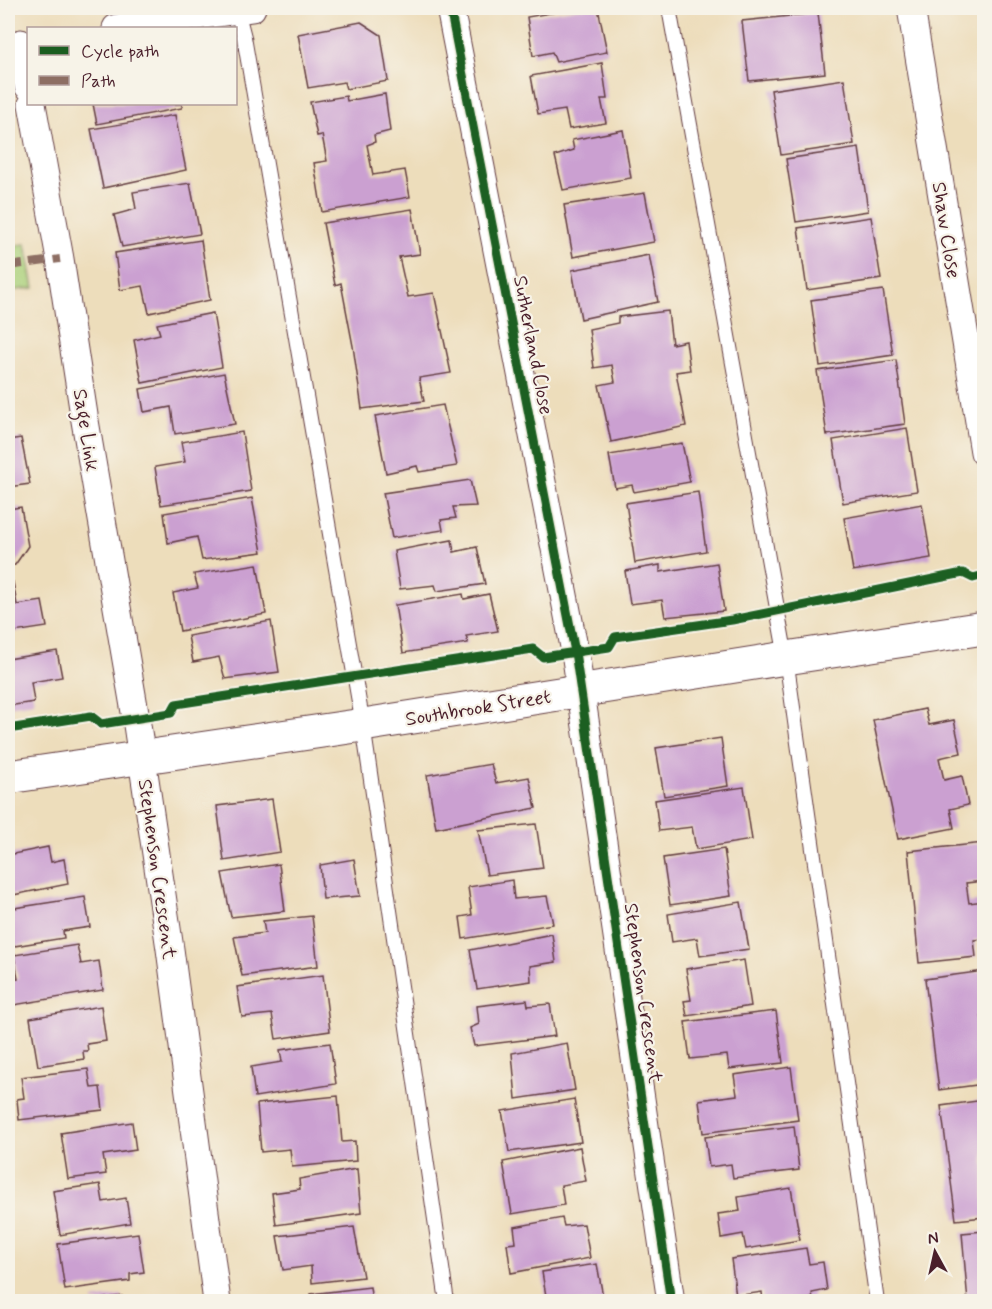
<svg xmlns="http://www.w3.org/2000/svg" width="992" height="1309" viewBox="0 0 992 1309" font-family="Mynerve,sans-serif">
  <rect width="100%" height="100%" fill="#f7f3e8"/>
  <filter id="ink" filterUnits="userSpaceOnUse"><feTurbulence type="fractalNoise" baseFrequency=".0167" numOctaves="2"/><feDisplacementMap in="SourceGraphic" scale="12" xChannelSelector="R" yChannelSelector="G"/><feConvolveMatrix kernelMatrix="1 2 1 2 8 2 1 2 1" color-interpolation-filters="sRGB"/></filter>
  <filter id="wash" filterUnits="userSpaceOnUse"><feTurbulence type="fractalNoise" baseFrequency=".008" numOctaves="4" result="noise"/><feDisplacementMap in="SourceGraphic" scale="24" xChannelSelector="R" yChannelSelector="G"/><feGaussianBlur stdDeviation="1.35" result="paint"/><feColorMatrix in="noise" values="0 0 0 0 0 0 0 0 0 0 0 0 0 0 0 0 0 1.4 0 .05"/><feComposite in="paint" operator="in"/></filter>
  <g filter="url(#wash)">
    <rect width="100%" height="100%" fill="#edddbb"/>
    <path fill="#aad07a" stroke="#7a7852" stroke-width="1.5" d="M26 244 34 288 8 291V246Z"/>
    <g id="blocks">
      <path fill="#cba0d1" d="M579 8H598L607 52 556 62 552 52 533 56 527 17Z
        M818 13 825 73 749 81 742 21Z
        M361 22 381 35 388 81 346 89 344 82 308 88 298 34Z
        M602 63 607 99H601L606 123 569 129 565 110 538 114 531 76Z
        M844 79 854 144 781 155 771 90Z
        M385 94 390 131 374 135 375 142 367 145 373 175 405 170 410 197 322 212 314 163 327 161 322 135 317 136 310 102 346 96 347 101Z
        M93 104H182V108L97 124Z
        M175 115 186 170 103 188 91 129Z
        M623 130 631 178 563 190 555 156 574 150 572 140Z
        M859 148 868 211 796 222 786 159Z
        M190 183 200 234 122 247 114 215 136 209 133 192Z
        M645 193 654 242 573 257 564 205Z
        M412 209 420 254 399 257 408 297 434 293 451 373 419 378 424 401 362 409 353 346 341 283 335 285 323 223Z
        M871 217 881 279 807 290 798 228Z
        M201 240 210 300 149 313 143 286 120 290 115 253Z
        M649 255 658 302 581 319 572 270Z
        M883 290 893 355 820 366 811 300Z
        M668 311 672 344 686 341 690 370 676 372 686 426 611 442 599 385 615 382 612 365 594 368 589 329 618 323V317Z
        M213 313 222 367 142 383 134 340 160 334 157 324Z
        M896 360 905 424 827 435 817 371Z
        M224 373 235 424 175 434 171 407 144 412 140 389Z
        M443 405 457 466 419 472 417 466 386 473 375 416Z
        M907 428 917 491 843 503 833 440Z
        M242 432 251 491 161 505 155 467 185 462 181 442Z
        M21 438 30 484 8 487V440Z
        M682 443 690 482 634 492 632 485 615 488 609 455Z
        M470 480 476 506 453 507 456 518 441 520 443 530 392 538 383 493Z
        M698 492 706 551 635 563 626 503Z
        M252 498 262 552 202 560 197 537 168 543 164 513Z
        M922 504 931 558 853 571 844 518Z
        M21 507 28 546 15 565 8 566V509Z
        M452 540 454 552 477 547 485 584 437 591 435 585 400 589 394 551Z
        M717 563 724 611 665 617 662 600 630 604 625 571 660 565V572Z
        M257 564 266 614 180 631 173 593 198 588 194 574Z
        M13 582 17 605 42 601 47 627 8 633V583Z
        M463 594 464 599 489 594 498 631 466 636 468 643 403 653 395 605Z
        M271 621 279 672 225 679 219 657 193 662 188 636Z
        M57 651 62 677 31 682 34 702 8 706V659Z
        M925 709 929 725 954 720 961 753 939 758 944 780 962 776 968 805 950 809 954 828 898 839 873 720Z
        M721 738 728 786 664 796 656 748Z
        M491 764 496 783 529 777 536 808 436 828 427 775Z
        M744 787 752 840 696 849 692 827 659 831 655 800Z
        M272 799 280 852 224 861 217 806Z
        M536 824 543 868 487 875 478 830Z
        M984 843V881L966 883 969 903 984 901V939L974 940 976 957 919 963 908 851Z
        M48 847 51 862 64 859 68 884 8 896V855Z
        M724 849 731 896 670 905 663 858Z
        M354 859 360 896 323 899 320 865Z
        M279 864 285 911 231 917 222 873Z
        M512 880 514 899 547 896 553 924 463 939 460 917 472 915 468 887Z
        M85 897 90 927 63 931 64 938 8 947V909Z
        M741 902 749 949 700 956 697 938 672 942 668 914Z
        M312 916 318 966 242 976 234 937 265 933 263 921Z
        M552 934 556 962 530 966 531 981 477 989 470 950Z
        M77 945 81 964 99 961 103 990 14 1005 10 980 18 979 14 955Z
        M744 960 751 1006 687 1016 684 1001 691 1000 686 969Z
        M984 971V1014H981L984 1034V1084L939 1090 925 979Z
        M323 975 330 1031 276 1039 272 1014 242 1017 237 987Z
        M527 1000 528 1006 550 1004 555 1036 474 1046 470 1028 479 1024 477 1006Z
        M101 1006 106 1041 87 1044 88 1051H83L84 1059 38 1066 30 1018Z
        M776 1011 783 1063 729 1069 727 1055 690 1059 685 1022Z
        M330 1043 336 1084 255 1097 251 1067 282 1062 280 1050Z
        M567 1043 575 1090 516 1099 512 1053Z
        M791 1067 798 1120 703 1133 699 1100 737 1095 734 1075Z
        M88 1069 91 1088 100 1087 103 1110 19 1120 17 1099 24 1098 21 1077Z
        M338 1096 342 1142 355 1141 356 1161 292 1167 290 1149 261 1152 257 1104Z
        M574 1099 581 1142 509 1152 502 1111Z
        M984 1100V1217L956 1220 941 1106Z
        M132 1122 136 1150 103 1155 106 1174 68 1179 61 1133Z
        M794 1126 799 1170 733 1178 731 1164 709 1167 705 1137Z
        M580 1147 586 1181 561 1185 564 1205 512 1214 503 1162Z
        M357 1169 361 1213 276 1225 272 1193 300 1189 299 1179Z
        M100 1184 103 1202 126 1198 130 1223 60 1235 53 1191Z
        M791 1188 800 1240 746 1249 743 1234 721 1238 718 1214 740 1211 738 1197Z
        M562 1218 564 1226 584 1224 590 1258 511 1273 507 1244 516 1243 514 1227Z
        M354 1227 363 1277 312 1283 311 1266 283 1270 277 1236Z
        M984 1231V1302H968L962 1233Z
        M138 1233 144 1272 130 1274V1281L65 1290 58 1244Z
        M806 1248 809 1264 823 1262 827 1290 812 1293 813 1298 791 1302H763L762 1292 736 1296 731 1259Z
        M597 1264 604 1302H547L542 1272Z
        M370 1287 372 1302H311V1294Z
        M122 1296V1302H93V1300Z"/>
    </g>
  </g>
  <g filter="url(#ink)">
    <use href="#blocks" fill-opacity="0" stroke="#623c41" stroke-width="1.5"/>
    <g fill="none" stroke-linecap="round" stroke-linejoin="round">
      <g stroke="#623c41" stroke-width="16">
        <path id="service" d="M669 8 786 658 877 1302
          M237 10 244 37 363 725 447 1302"/>
      </g>
      <g stroke="#623c41" stroke-width="29">
        <path id="minor" d="M450 8 575 652 671 1302
          M911 8 984 452
          M116 28 252 8
          M21 43 28 86
          M32 104 60 259 84 415 136 718 170 949 217 1302"/>
      </g>
      <g stroke="#623c41" stroke-width="35">
        <path id="tertiary" d="M8 777 363 725 786 658 984 628"/>
      </g>
      <use href="#service" stroke="#fff" stroke-width="14"/>
      <use href="#minor" stroke="#fff" stroke-width="27"/>
      <use href="#tertiary" stroke="#fff" stroke-width="33"/>
      <path stroke="#8d6e63" stroke-width="8" stroke-dasharray="15 8" stroke-linecap="butt" d="M8 266 60 259"/>
      <g stroke="#f7f3e8" stroke-width="13">
        <path id="cycleway" d="M450 8 575 652 671 1302
          M8 729 91 716 101 724 171 713 176 704 533 649 543 657 609 647 615 637 732 620 963 573 973 578 984 575"/>
      </g>
      <use href="#cycleway" stroke="#1b5e20" stroke-width="9"/>
    </g>
  </g>
  <g text-anchor="middle" stroke-width="4.5" stroke-linejoin="round" paint-order="stroke">
    <g font-size="20" fill="#4a1f2b" stroke="#f7f3e8">
      <text transform="translate(947 230) rotate(81)" y="7">Shaw Close</text>
      <text transform="translate(534 345) rotate(79)" y="7">Sutherland Close</text>
      <text transform="translate(87 430) rotate(81)" y="7">Sage Link</text>
      <text transform="translate(478 707) rotate(-9)" y="7">Southbrook Street</text>
      <text transform="translate(158 869) rotate(82)" y="7">Stephenson Crescent</text>
      <text transform="translate(644 993) rotate(82)" y="7">Stephenson Crescent</text>
    </g>
  </g>
  <rect width="992" height="1309" fill="none" stroke="#f7f3e8" stroke-width="30"/>
  <rect x="27" y="27" width="210" height="78" fill="#f7f3e8" stroke="#b29e9c" stroke-width="1.5"/>
  <rect x="39" y="46" width="30" height="9" fill="#1b5e20" stroke="#b29e9c" stroke-width="1.5"/>
  <text x="81" y="57" font-size="18" fill="#4a1f2b">Cycle path</text>
  <rect x="39" y="76" width="30" height="9" fill="#8d6e63" stroke="#b29e9c" stroke-width="1.5"/>
  <text x="81" y="87" font-size="18" fill="#4a1f2b">Path</text>
  <g transform="translate(935 1252) rotate(352)" stroke="#f7f3e8" stroke-width="4.5" paint-order="stroke">
  <path d="M0-4.5L10 22L0 15L-10 22Z" fill="#4a1f2b"/>
  <text y="-9" font-size="16" font-weight="bold" text-anchor="middle" fill="#4a1f2b">N</text>
  </g>
</svg>
